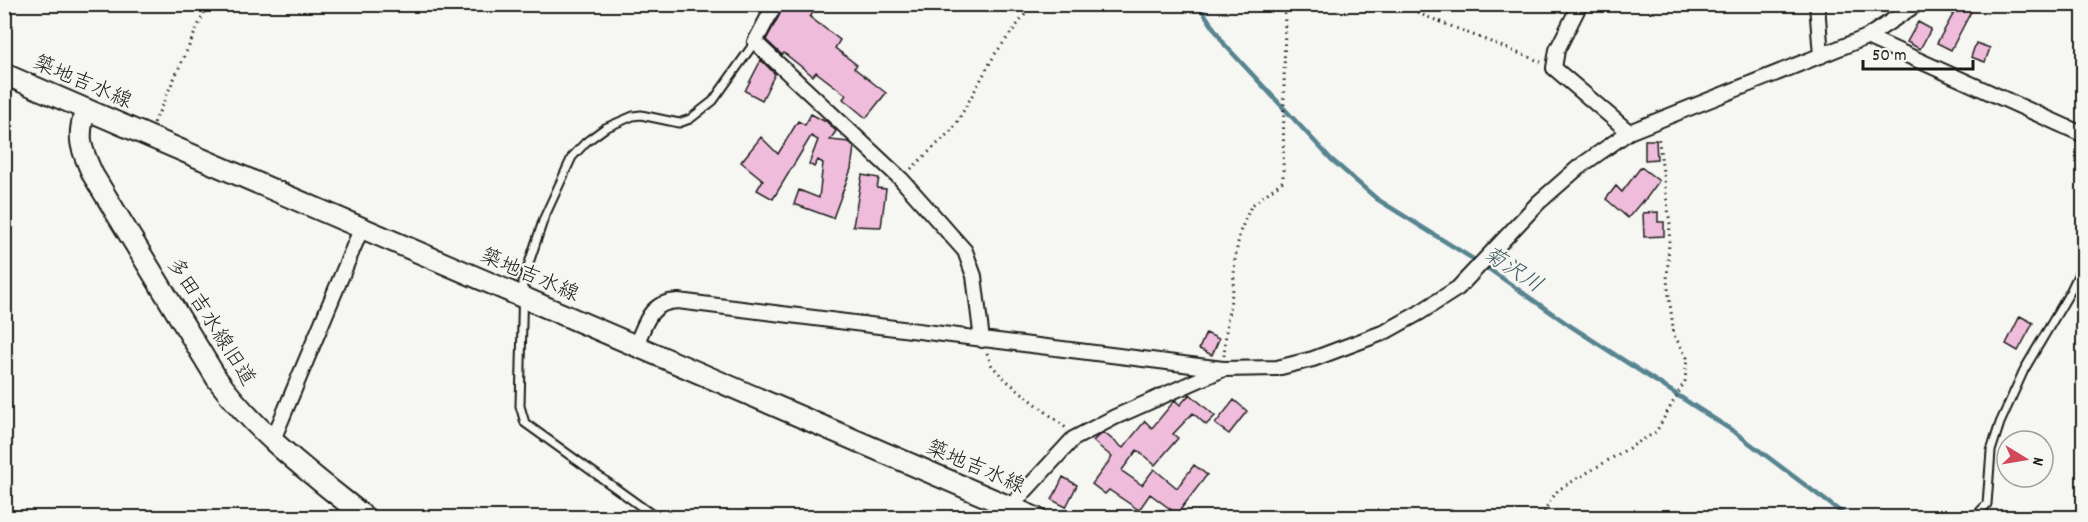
<svg xmlns="http://www.w3.org/2000/svg" width="2088" height="522" viewBox="0 0 2088 522" font-family="Dekko,'Klee One',sans-serif">
  <rect width="100%" height="100%" fill="#f6f6f2"/>
  <filter id="ink" filterUnits="userSpaceOnUse"><feTurbulence type="fractalNoise" baseFrequency=".0167" numOctaves="2"/><feDisplacementMap in="SourceGraphic" scale="12" xChannelSelector="R" yChannelSelector="G"/><feConvolveMatrix kernelMatrix="1 2 1 2 8 2 1 2 1" color-interpolation-filters="sRGB"/></filter>
  <g filter="url(#ink)">
    <g fill="none" stroke-linecap="round" stroke-linejoin="round">
      <path stroke="#578490" stroke-width="4.5" d="M1198 4 1225 45 1331 159 1377 199 1486 267 1569 325 1736 433 1849 518"/>
    </g>
    <path fill="#efbddb" stroke="#1c1c1c" stroke-width="1.5" d="M783 4H806L815 10 810 17 840 40 835 48 857 65 854 68 886 93 866 118 843 99 846 95 816 72 813 76 784 53 782 55 766 40 780 14Z
      M1959 4H1975L1951 50 1937 43Z
      M1918 22 1931 29 1920 49 1907 42Z
      M1976 43 1990 48 1985 62 1971 57Z
      M761 60 775 74 762 100 745 91Z
      M811 114 824 121 825 120 836 131 830 140 849 142 854 147 851 169 833 218 794 204 799 190 819 198 823 163 818 160 814 167 809 164 818 140 811 136 773 199 757 190 763 180 741 162 761 137 778 154 798 121 805 125Z
      M1645 140H1656L1657 159 1645 160Z
      M1641 167 1659 181 1643 203V200L1628 218 1606 199 1616 186 1622 192Z
      M862 175 879 178 877 188 886 189 881 227 853 226Z
      M1658 212V222H1664V236L1644 237 1643 213Z
      M2020 316 2033 323 2018 351 2006 344Z
      M1206 333 1219 339 1212 355 1199 349Z
      M1190 394 1215 416 1206 425 1193 413 1173 434 1178 438 1155 465 1137 450 1122 470V471L1142 485 1154 469 1177 488 1194 465 1207 475 1177 514 1150 494 1139 510 1109 490 1105 494 1092 484 1112 457 1093 441 1097 437 1104 433 1123 448 1145 421 1152 428 1175 400 1180 405Z
      M1234 400 1247 411 1229 434 1215 424Z
      M1063 477 1077 485 1066 507 1052 500Z"/>
    <g fill="none" stroke-linecap="round" stroke-linejoin="round">
      <g stroke="#1c1c1c" stroke-width="11">
        <path id="lane" d="M657 518 525 423 520 406 523 281 544 218 572 157 586 142 605 128 633 116 641 115 679 123 690 119 713 101 755 42
          M1974 518 1987 504 1991 451 2000 423 2024 370 2070 292 2084 263"/>
      </g>
      <g stroke="#1c1c1c" stroke-width="18">
        <path id="street" d="M1580 4 1557 50 1554 68 1629 132
          M1817 4 1821 56
          M772 10 755 42 901 179 965 251 974 276 982 340
          M1867 37 2084 135
          M636 345C646 323 649 302 678 301L1223 369 1277 368 1313 359 1385 332 1419 313 1458 288 1539 202 1579 167 1629 132 1867 37 1917 4
          M272 442 362 227
          M1004 518 1013 504 1073 439 1115 417 1221 370"/>
      </g>
      <g stroke="#1c1c1c" stroke-width="24">
        <path id="secondary" d="M4 74 1036 518
          M86 109C76 137 81 149 93 175L217 379C258 435 313 475 366 518"/>
      </g>
      <path stroke="#1c1c1c" stroke-width="3" stroke-dasharray="1.5 4.5" stroke-linecap="butt" d="M1395 4 1541 62
        M154 123 208 4
        M911 169 954 128 995 54 1033 4
        M987 353 992 366 1007 381 1066 428
        M1224 356 1227 321 1233 289 1235 259 1240 232 1251 206 1283 181 1285 4
        M1542 518 1547 506 1558 490 1656 432 1685 381 1687 358 1674 335 1667 280 1670 224 1658 135"/>
      <use href="#lane" stroke="#f6f6f2" stroke-width="7"/>
      <use href="#street" stroke="#f6f6f2" stroke-width="14"/>
      <use href="#secondary" stroke="#f6f6f2" stroke-width="20"/>
    </g>
  </g>
  <g text-anchor="middle" stroke-width="4.5" stroke-linejoin="round" paint-order="stroke">
    <g font-size="21" fill="#1c1c1c" stroke="#f6f6f2">
      <text transform="translate(83 81) rotate(23)" y="7">築地吉水線</text>
      <text transform="translate(530 274) rotate(23)" y="7">築地吉水線</text>
      <text transform="translate(212 321) rotate(58)" y="7">多田吉水線旧道</text>
      <text transform="translate(976 466) rotate(23)" y="7">築地吉水線</text>
    </g>
    <g font-size="22" font-style="italic" fill="#3e5960" stroke="#f6f6f2">
      <text transform="translate(1514 268) rotate(33)" y="8">菊沢川</text>
    </g>
  </g>
  <rect width="2088" height="522" fill="none" stroke="#f6f6f2" stroke-width="24"/>
  <rect x="12" y="12" width="2064" height="498" fill="none" stroke="#1c1c1c" stroke-width="2" filter="url(#ink)"/>
  <g transform="translate(2025 459) rotate(101)"><circle r="28" fill="#f6f6f2" stroke="#9f9f9c" stroke-width="1.5"/>
  <path d="M0-4.5L10 22L0 15L-10 22Z" fill="#d1495b"/>
  <text y="-9" font-size="16" font-weight="bold" text-anchor="middle" fill="#1c1c1c">N</text>
  </g>
  <path d="M1863 60v9h110v-9" fill="none" stroke="#1c1c1c" stroke-width="3"/>
  <text x="1872" y="60" font-size="18" fill="#1c1c1c" stroke="#f6f6f2" stroke-width="4.5" paint-order="stroke">50 m</text>
</svg>
